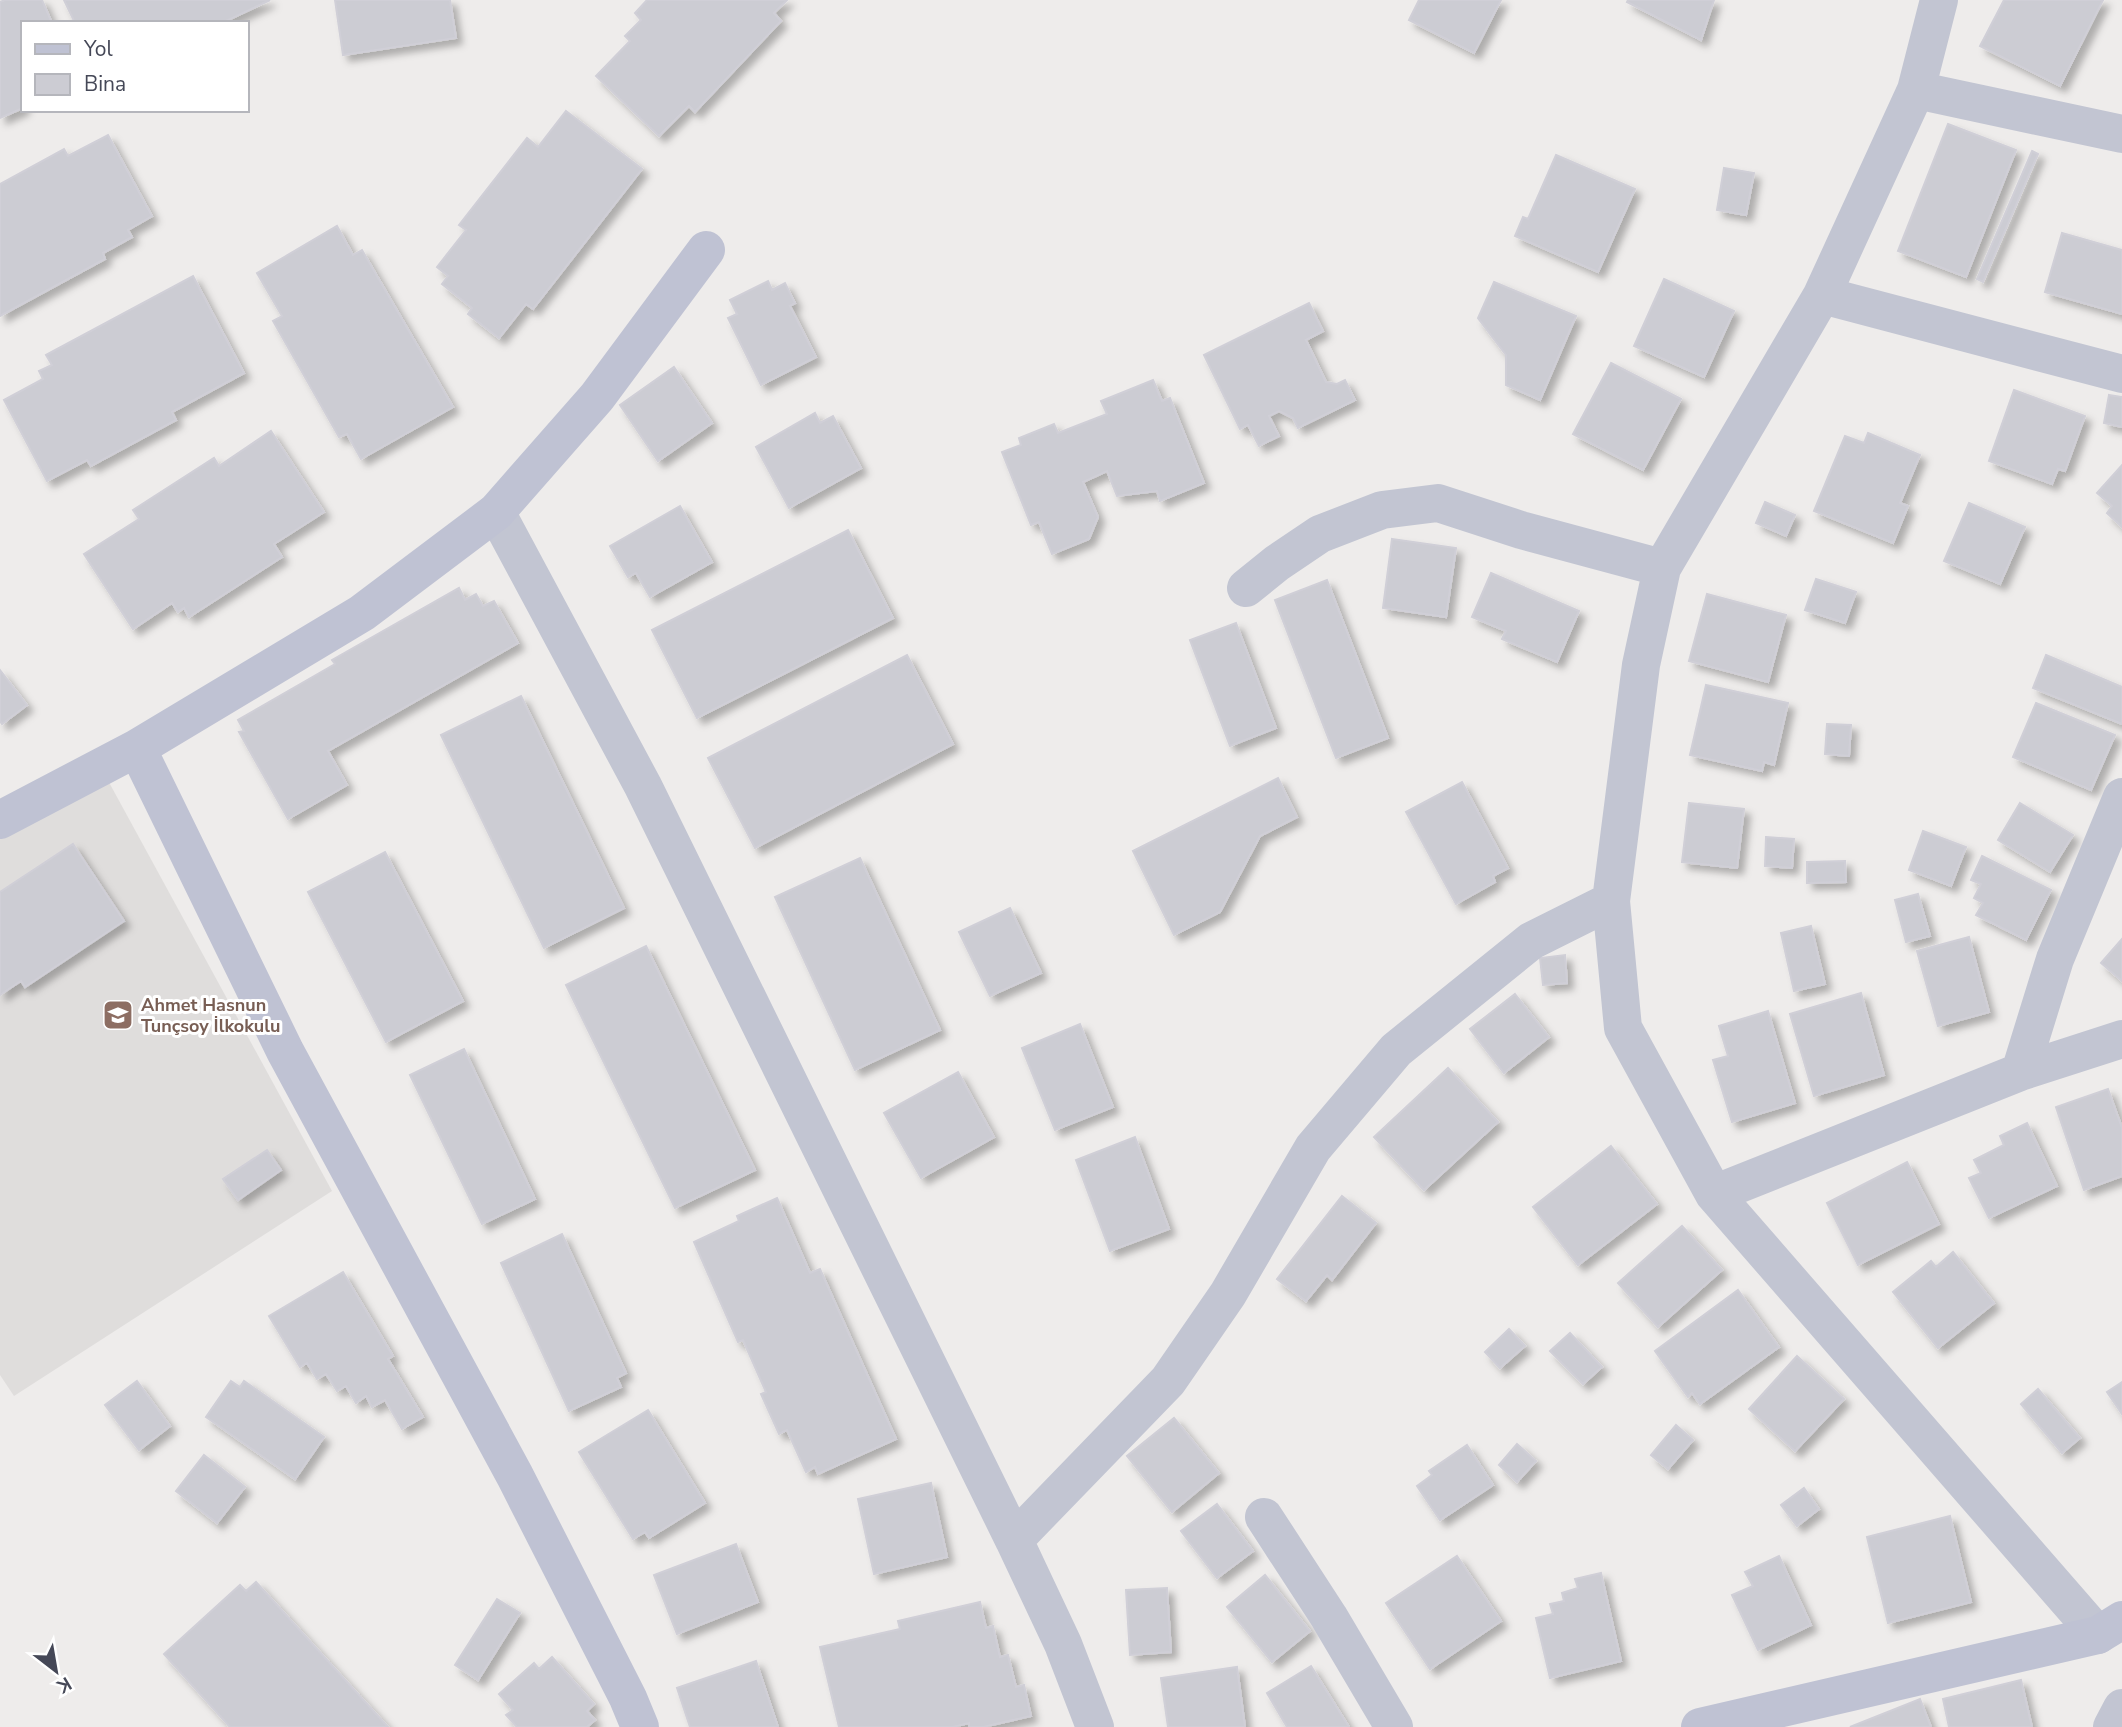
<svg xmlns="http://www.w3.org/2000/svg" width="2122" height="1727" viewBox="0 0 2122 1727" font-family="'Nunito Sans',sans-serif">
  <defs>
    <filter id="shadow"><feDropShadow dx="6" dy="6" stdDeviation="3.5" flood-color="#0004"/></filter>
  </defs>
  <rect width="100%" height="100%" fill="#eeeceb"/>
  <path fill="#dfdddc" d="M105 775 332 1191 14 1396 0 1375V838Z"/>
  <path fill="#ccccd3" stroke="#d0cfd7" stroke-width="2" filter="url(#shadow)" d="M5 0H42L52 23H23V108L0 118V2Z
    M64 0H270L222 23H75Z
    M335 0H450L456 38 343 55Z
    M647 0H787L774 13 781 21 695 112 689 106 659 136 596 76 630 41 625 36 641 20 635 13Z
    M1419 0H1501L1474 53 1409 20Z
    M1628 0H1714L1701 40 1627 2Z
    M2004 0H2103L2060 86 1980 46Z
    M566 111 642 169 533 309 526 304 499 338 468 314 472 308 442 284 448 276 437 267 466 230 459 225 527 138 538 147Z
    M1948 124 2016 150 1966 277 1898 251Z
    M108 135 152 216 128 230 132 237 103 253 105 259 0 316V184L64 149 68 156Z
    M2032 151 2038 154 1983 282 1977 279Z
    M1556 155 1635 189 1598 272 1515 236 1523 217 1528 219Z
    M1724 168 1754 173 1746 215 1717 210Z
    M337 226 353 255 362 250 453 407 361 459 347 434 339 437 273 321 282 316 257 273Z
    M2062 233 2122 250V314L2045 292Z
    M193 276 244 373 172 412 176 420 91 466 87 460 47 481 4 400 43 379 39 371 52 365 46 355Z
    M1664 279 1734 311 1704 377 1634 346Z
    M768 281 772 290 785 283 795 303 790 306 816 357 761 385 728 318 737 314 730 300Z
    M1494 282 1576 316 1540 400 1506 385V355L1478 318Z
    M1309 303 1323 331 1306 340 1326 382 1337 384 1345 380 1355 400 1298 428 1293 418 1279 411 1269 416 1279 436 1259 446 1248 425 1240 429 1204 355Z
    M1611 363 1681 399 1643 470 1573 434Z
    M674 367 712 423 658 461 620 405Z
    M1153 380 1162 401 1170 398 1204 483 1160 501 1157 491 1117 496 1107 471 1083 482 1098 517 1089 539 1052 554 1039 522 1031 525 1002 452 1021 445 1019 438 1054 424 1058 433 1107 414 1101 401Z
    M2014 390 2085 416 2065 471 2058 469 2052 484 1989 461Z
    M2109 395 2122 397V427L2104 423Z
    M815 413 820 423 833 416 861 468 789 508 756 447Z
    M271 431 324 512 274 544 282 557 189 617 184 608 178 612 172 603 133 629 84 554 139 519 133 510 214 458 219 466Z
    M1868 433 1920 455 1900 503 1908 506 1893 543 1814 511 1845 436 1864 443Z
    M2122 465V527L2107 513 2112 506 2097 493Z
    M1765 502 1795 515 1786 536 1756 523Z
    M1969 503 2025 527 2000 584 1944 561Z
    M680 506 712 562 650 597 636 573 628 577 610 546Z
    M848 530 893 618 697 718 652 630Z
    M1392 539 1456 548 1446 617 1383 608Z
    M1491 573 1579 611 1557 662 1502 639 1506 631 1472 617Z
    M1816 579 1856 592 1845 623 1805 610Z
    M1327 580 1388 738 1336 758 1275 600Z
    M459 588 465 600 476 594 483 606 494 601 518 643 328 751 347 785 288 819 239 732 244 731 238 720 335 664 332 660Z
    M1707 594 1786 615 1768 682 1689 661Z
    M1236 623 1276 728 1230 746 1190 640Z
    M907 655 953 744 755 848 708 758Z
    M2046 655 2122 687V724L2033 688Z
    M0 670 27 705 2 724 0 721Z
    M1706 685 1788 703 1774 765 1764 762 1762 771 1690 755Z
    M521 696 624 908 544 948 441 735Z
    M2036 703 2115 735 2091 790 2013 757Z
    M1827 724 1851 725 1849 756 1825 754Z
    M1278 778 1297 817 1260 836 1220 912 1174 935 1133 851Z
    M1462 782 1508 868 1493 876 1495 882 1456 904 1406 812Z
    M1689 803 1744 809 1737 868 1682 862Z
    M2020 803 2073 835 2050 872 1998 840Z
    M1923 831 1966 847 1951 886 1909 870Z
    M1766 837 1794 839 1792 868 1765 866Z
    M73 844 124 921 25 987 21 981 0 995V892Z
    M385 852 463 1001 386 1042 308 892Z
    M1982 856 2051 890 2026 940 1976 915 1983 903 1974 898 1981 884 1971 880Z
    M860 858 940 1030 855 1070 775 897Z
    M1845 861 1846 882 1807 883V862Z
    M1918 894 1930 936 1906 942 1895 900Z
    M1010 908 1041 973 990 996 959 932Z
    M1811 926 1825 984 1794 991 1781 933Z
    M1969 937 1989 1012 1938 1026 1917 951Z
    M2122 939V981L2101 963Z
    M646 946 755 1170 675 1208 566 985Z
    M1565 955 1567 983 1543 985 1540 958Z
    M1861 993 1884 1075 1814 1096 1790 1014Z
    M1515 994 1549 1037 1504 1073 1470 1029Z
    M1768 1011 1795 1103 1732 1122 1713 1060 1728 1056 1719 1026Z
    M1080 1024 1113 1107 1055 1130 1022 1048Z
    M464 1049 535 1199 482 1224 410 1075Z
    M1448 1068 1498 1122 1424 1190 1374 1137Z
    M958 1072 994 1137 921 1178 884 1113Z
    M2108 1089 2122 1128V1176L2084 1190 2056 1107Z
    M2027 1123 2057 1186 1989 1218 1969 1178 1981 1173 1974 1160 2004 1145 2000 1136Z
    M1135 1137 1169 1229 1110 1251 1076 1160Z
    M1611 1146 1657 1204 1578 1265 1533 1207Z
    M267 1150 281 1170 238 1200 223 1179Z
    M1907 1162 1939 1224 1858 1265 1827 1203Z
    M1342 1196 1376 1223 1332 1280 1327 1275 1306 1301 1277 1279Z
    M777 1198 810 1273 820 1269 896 1439 818 1474 815 1467 806 1472 787 1430 779 1434 761 1394 766 1392 743 1340 738 1342 694 1242 739 1221 737 1216Z
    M1682 1226 1722 1270 1658 1327 1618 1283Z
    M562 1234 626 1373 617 1378 621 1387 569 1411 501 1263Z
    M1953 1252 1994 1303 1938 1348 1893 1292 1931 1261 1936 1267Z
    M343 1272 393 1356 388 1359 423 1417 402 1429 385 1400 372 1407 366 1396 356 1403 346 1386 337 1391 326 1374 317 1379 307 1363 300 1367 269 1316Z
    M1738 1290 1779 1347 1700 1404 1692 1393 1688 1397 1655 1351Z
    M1509 1329 1525 1346 1500 1368 1485 1352Z
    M1570 1333 1602 1367 1583 1384 1550 1351Z
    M1797 1356 1844 1399 1795 1451 1749 1409Z
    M137 1381 170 1426 139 1450 105 1405Z
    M231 1381 240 1387 244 1381 324 1437 295 1479 206 1417Z
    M2122 1382V1414L2107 1392Z
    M2038 1389 2080 1438 2062 1453 2021 1404Z
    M648 1410 705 1503 649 1538 645 1532 633 1539 579 1452Z
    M1174 1418 1219 1473 1172 1512 1127 1456Z
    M1676 1425 1693 1440 1668 1469 1651 1455Z
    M1517 1444 1536 1461 1517 1482 1499 1465Z
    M1467 1445 1493 1485 1440 1520 1417 1486 1432 1475 1429 1471Z
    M204 1455 245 1487 217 1523 176 1491Z
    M931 1483 947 1557 874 1574 858 1499Z
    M1804 1488 1819 1509 1797 1526 1781 1505Z
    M1217 1504 1253 1551 1217 1578 1181 1531Z
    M1950 1516 1971 1602 1888 1623 1867 1537Z
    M736 1544 758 1602 677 1634 654 1575Z
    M1457 1556 1501 1621 1430 1669 1386 1603Z
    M1779 1556 1811 1625 1758 1650 1732 1595 1753 1586 1745 1572Z
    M1601 1573 1621 1661 1550 1678 1536 1618 1553 1614 1550 1604 1564 1601 1562 1593 1578 1588 1575 1579Z
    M1265 1575 1310 1631 1272 1662 1227 1607Z
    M256 1582 388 1727H230L164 1654 240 1585 246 1591Z
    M1167 1588 1171 1652 1130 1655 1126 1590Z
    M497 1599 520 1613 478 1680 455 1665Z
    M980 1602 986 1628 993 1626 1000 1657 1008 1655 1016 1687 1024 1685 1031 1716 983 1727H969V1723L953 1727H839L820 1647 900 1629 898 1621Z
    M552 1657 594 1704 587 1711 595 1720 587 1727H517L506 1715 513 1710 499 1694 534 1663 539 1669Z
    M756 1661 778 1727H690L677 1688Z
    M1311 1666 1349 1727H1287L1267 1693Z
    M1237 1667 1245 1727H1168L1161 1678Z
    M2021 1680 2032 1727H1949L1943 1699Z
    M1920 1699 1931 1727H1850Z"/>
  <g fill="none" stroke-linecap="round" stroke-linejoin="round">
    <path stroke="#c2c5d2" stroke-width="38" d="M1939 0 1916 90 1822 295 1662 568 1641 665 1611 901 1623 1028 1714 1194 2098 1635
      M1916 90 2122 134
      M1822 295 2122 374
      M496 512 643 786 1014 1540 1168 1381 1228 1294 1313 1148 1396 1050 1531 941 1611 901
      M1246 588 1277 563 1320 534 1382 510 1438 503 1521 530 1662 568
      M2020 1072 2055 959 2122 797
      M1714 1194 2020 1072 2122 1039
      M1264 1517 1329 1617 1394 1727
      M1014 1540 1063 1644 1095 1727
      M2112 1727 2122 1708"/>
    <path stroke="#bfc2d3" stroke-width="38" d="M137 748 285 1051 515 1476 628 1698 640 1727
      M0 820 137 748 362 613 496 512 597 397 706 250
      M1700 1727 2098 1635 2122 1620"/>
  </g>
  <defs>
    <g id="school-square" transform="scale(1.575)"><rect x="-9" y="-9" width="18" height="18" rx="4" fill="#8d6e63" stroke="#fff"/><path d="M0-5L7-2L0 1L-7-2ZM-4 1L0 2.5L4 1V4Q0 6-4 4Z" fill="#fff"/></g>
  </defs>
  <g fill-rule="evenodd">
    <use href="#school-square" x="118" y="1015"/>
  </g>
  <g text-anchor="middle" stroke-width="6" stroke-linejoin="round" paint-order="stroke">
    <g font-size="18" font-weight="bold" fill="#785e54" stroke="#fff" text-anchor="start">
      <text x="141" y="1011">Ahmet Hasnun<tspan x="141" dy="21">Tunçsoy İlkokulu</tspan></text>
    </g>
  </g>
  <rect x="21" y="21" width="228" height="91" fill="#ffffff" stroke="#b5b6bc" stroke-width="2"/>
  <rect x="35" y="44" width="35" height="10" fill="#bfc2d3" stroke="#b5b6bc" stroke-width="2"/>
  <text x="84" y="56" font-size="21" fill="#454857">Yol</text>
  <rect x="35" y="74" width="35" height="21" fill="#ccccd3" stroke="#b5b6bc" stroke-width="2"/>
  <text x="84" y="91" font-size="21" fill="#454857">Bina</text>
  <g transform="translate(56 1671) rotate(149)" stroke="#ffffff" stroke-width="5" paint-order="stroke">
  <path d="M0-5L12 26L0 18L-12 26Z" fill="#454857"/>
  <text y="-10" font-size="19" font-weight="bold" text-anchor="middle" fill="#454857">K</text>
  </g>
</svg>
